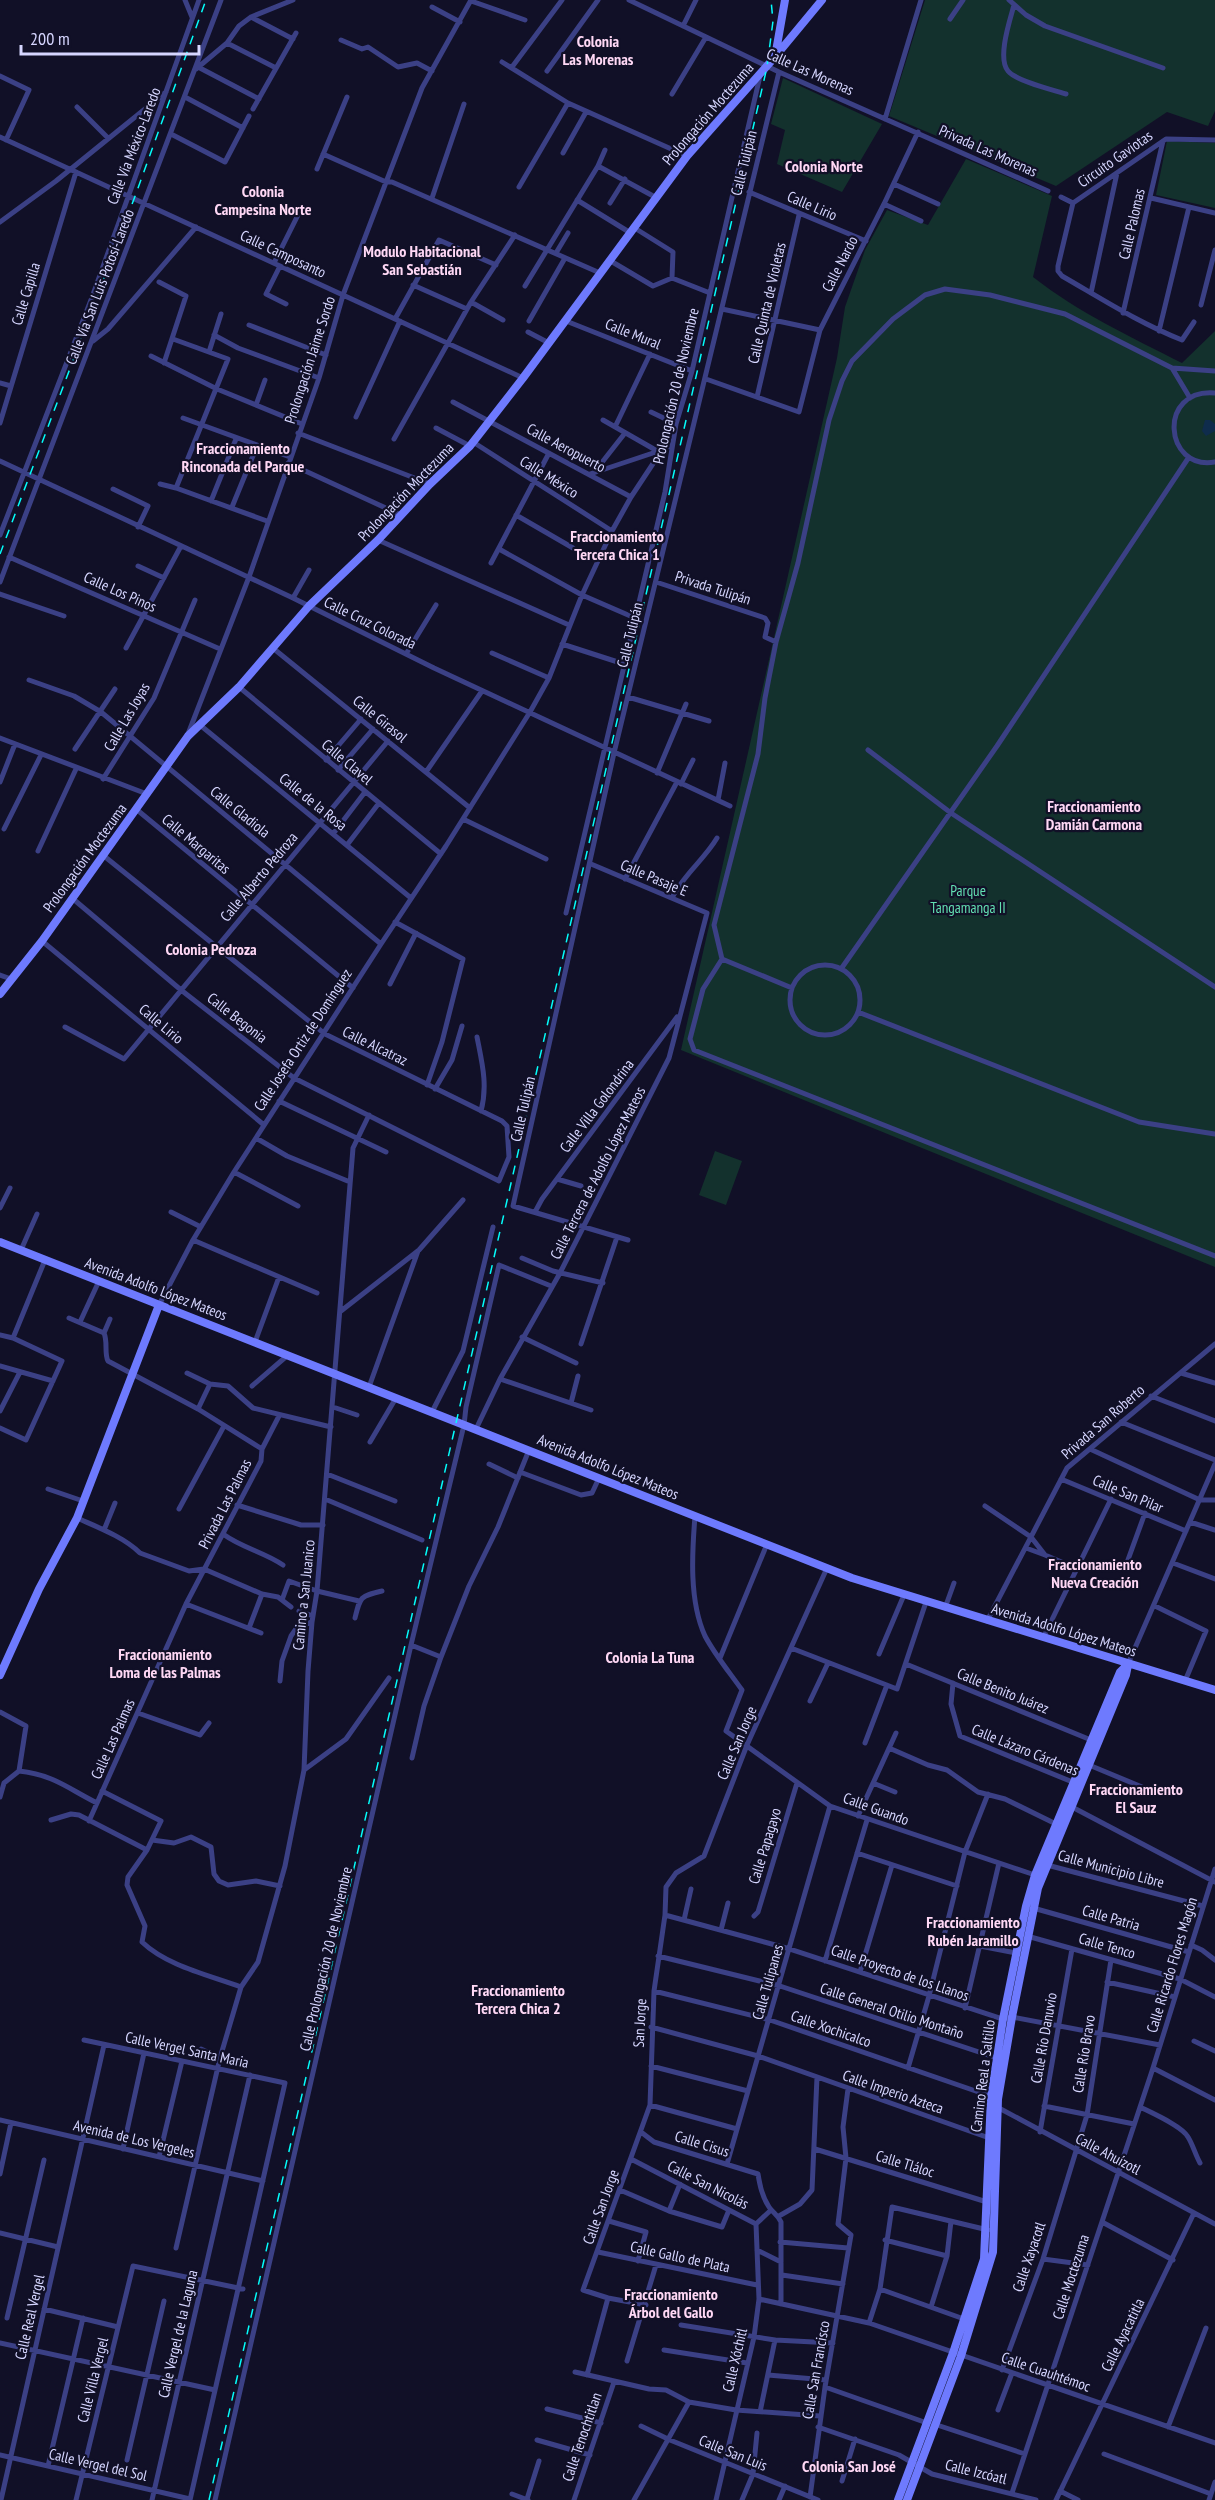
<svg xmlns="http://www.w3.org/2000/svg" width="1215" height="2500" viewBox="0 0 1215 2500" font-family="'PT Sans Narrow',sans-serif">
  <rect width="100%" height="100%" fill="#111027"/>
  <path fill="#13312d" d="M925 0H1215V111L1208 126 1167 112 1056 186 889 116Z
    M783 78 882 124 842 192 777 164 785 130 771 124Z
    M1167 141 1215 143V208L1156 195Z
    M966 159 1052 196 1033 277C1079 313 1131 337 1182 363L1215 331V1267L681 1050 837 358 845 307 865 250 887 210 928 225Z
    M715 1151 742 1161 726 1205 699 1195Z"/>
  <path fill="#0f2c4c" d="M1205 420H1210L1215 424V431L1206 436 1202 431Z"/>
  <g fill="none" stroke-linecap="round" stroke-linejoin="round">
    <path stroke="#3b4085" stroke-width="5" d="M185 0 192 17
      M629 0 779 72 1048 191
      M1009 0 1026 15 1045 26 1163 68
      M471 1 525 20
      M1014 5C1010 20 997 58 1008 71 1016 81 1053 90 1066 94
      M432 7 460 22
      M251 17 293 39
      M950 19 963 0
      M683 26 696 0
      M341 40 362 49 368 47 398 67 417 63 432 71
      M227 43 276 68
      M502 62 568 103 687 156
      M198 67 259 99
      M512 67 562 0
      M196 69 227 43 239 26 251 17 293 0
      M547 71 598 0
      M0 76 29 90 6 140
      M672 94 706 37
      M185 97 243 128
      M77 107 108 138
      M253 109 296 33
      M885 119 921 0
      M171 134 225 162 249 116
      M0 137 523 378
      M563 153 586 112
      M323 154 386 182H392L600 273
      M598 166 655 197
      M317 169 347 97
      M894 184 938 204
      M519 187 568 103
      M749 192 866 241
      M1061 197 1073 203
      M432 198 464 104
      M1151 198 1215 213
      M577 200 629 232
      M610 203 625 179
      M884 204 921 221
      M0 222 56 181 166 92
      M633 227 673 252 672 278
      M556 253 568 233
      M609 260 653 286 672 278 710 293
      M274 263 300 211
      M280 266 266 294 286 304
      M159 282 186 296 164 363
      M413 285 467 309
      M525 286 598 166 605 150
      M1091 293 1117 173
      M471 302 503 320
      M1201 305 1215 250
      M722 309 820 330
      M1123 313 1163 141
      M395 319 439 240 496 265
      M529 321 565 258
      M566 321 692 371
      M1194 322 1182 340C1139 323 1102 299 1062 276L1058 271V266L1073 203 1166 139 1215 140
      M249 325 326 355
      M1159 331 1189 207
      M528 332 549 343
      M214 335 238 348 319 378
      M173 339 228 359 176 488
      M93 341 108 329 196 227
      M209 352 221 314
      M151 356 217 389 302 424
      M1172 368 1215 371
      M706 379 799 412 820 330 884 204 918 132
      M0 383 11 386
      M1215 393C1157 388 1164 471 1215 462
      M757 397 799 215
      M453 402 631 497
      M256 405 265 380
      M651 412 676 424
      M356 417 400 321
      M183 418 290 457
      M603 420 659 452
      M0 423 76 172
      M615 427 650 354
      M436 428 470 446
      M298 433 430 484
      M394 439 471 302 515 235
      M473 442 612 531
      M0 461 293 598 434 668 730 806
      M288 463 401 515
      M596 470 625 433
      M590 474 662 450
      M160 484 176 488 267 521
      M113 489 148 506 138 527
      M211 501 236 439
      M232 507 257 446
      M516 515 573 548
      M0 535 91 300 199 0
      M378 540 569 625
      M499 549 582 595 635 618
      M9 557 220 649
      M491 563 549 453
      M138 566 164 578
      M0 582 221 0
      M656 582 765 618 768 623 765 637 776 642
      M0 594 64 616
      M293 598 309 570
      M562 644 624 664
      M126 648 181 546
      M274 649 470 808
      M492 653 549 678
      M406 654 436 605
      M29 680 74 696 101 712 381 944
      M239 687 441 854
      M628 697 709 721
      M200 725 411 898
      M188 734 249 577 319 378 343 295 422 88 471 0
      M0 738 147 794
      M75 749 115 689
      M868 750 951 813 1215 987
      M326 760 361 719
      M338 770 373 729
      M426 772 482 691
      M657 773 686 704
      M103 779 154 698 195 600
      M0 782 15 744
      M681 784 693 760
      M718 800 725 763
      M136 809 353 988
      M463 819 546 859
      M4 829 41 755
      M333 834 365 792
      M347 845 379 803
      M38 851 76 769
      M625 879 677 782
      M72 898 181 990 294 1078 499 1181 509 1157 507 1126 502 1121 325 1034 104 856
      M672 898C683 875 704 860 717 838
      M566 913 665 492 676 424 692 371 760 76
      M395 922 463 959 442 1042 427 1085
      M42 941 264 1125
      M722 959 714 925 758 754 765 698 776 642 798 563 829 420 842 381 852 361 893 319 925 295 945 289 990 295 1065 314 1172 368 1190 398
      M790 1000a35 35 0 1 1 70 0a35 35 0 1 1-70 0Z
      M841 969 997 746 1189 457
      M0 975 11 979
      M390 984 416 933
      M792 988 722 959 703 989 690 1039 694 1050 1215 1256
      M858 1012 1139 1122 1215 1134
      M65 1027 124 1059 388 741
      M477 1037C482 1063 488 1085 481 1111
      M435 1089 452 1060 462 1026
      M279 1101 386 1152
      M256 1138 287 1156 350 1182
      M234 1172 298 1206
      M557 1179 581 1186
      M0 1208 10 1188
      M171 1212 201 1227
      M535 1212 542 1199 677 1017
      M193 1240 317 1293
      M628 1240 513 1206 614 753 779 72
      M21 1250 37 1214
      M522 1258 553 1271 603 1283
      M159 1305 193 1240 234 1172 381 944 446 846 530 712 549 678 582 595 612 531 631 497 662 450 672 444
      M341 1311 419 1250 463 1200
      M69 1318 104 1333C108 1342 104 1353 108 1361L198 1409 262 1449
      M80 1322 99 1281
      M104 1333 110 1319
      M0 1335 13 1338 62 1361 26 1440 0 1428
      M522 1337 576 1363
      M13 1338 45 1260
      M255 1342 279 1277
      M581 1344 617 1237
      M0 1366 53 1381
      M187 1373 210 1384
      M1181 1373 1215 1383
      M500 1379 591 1410
      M210 1384 228 1386 253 1408 331 1427
      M252 1386 288 1355
      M369 1387 418 1251
      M1151 1396 1215 1421
      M571 1403 578 1376
      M333 1407 357 1415
      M198 1409 210 1384
      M0 1411 20 1372
      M432 1412 463 1351 493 1227
      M1121 1422 1215 1460
      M476 1429 500 1379 560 1273 669 1058 707 913 591 864
      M370 1442 396 1398
      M1090 1449 1200 1500H1215
      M489 1464 518 1478
      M520 1472 581 1495 592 1493 599 1478
      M327 1474 395 1501
      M1061 1479 1186 1531
      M48 1489 83 1501
      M325 1499 422 1540
      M237 1505 301 1525H323
      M985 1506 1031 1537 1045 1555 1078 1569
      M179 1509 224 1426
      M695 1516C692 1553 689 1601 705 1636 715 1655 730 1673 742 1690L726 1731 830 1806 1035 1875
      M77 1518C97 1527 124 1537 140 1553L189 1571 204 1569 262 1594 278 1597 291 1607
      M1190 1522 1215 1530
      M104 1530 115 1503
      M223 1534C242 1548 264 1552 283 1565
      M1026 1548 1045 1555
      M1173 1563 1215 1579
      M1125 1568 1145 1513
      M282 1600 289 1581 317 1591 359 1601
      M186 1604 261 1633
      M1155 1606 1206 1631 1185 1681
      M945 1608 954 1583
      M299 1611 313 1616
      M355 1618C360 1597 360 1596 382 1591
      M987 1621 1067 1468 1215 1344
      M249 1628 262 1594
      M1043 1638 1111 1499
      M411 1645 441 1657
      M791 1648 897 1689 926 1602
      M879 1654 904 1595
      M720 1658 767 1544
      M906 1664 1091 1740
      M1128 1664 1215 1464
      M280 1681 282 1661 291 1636 298 1626 312 1622
      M953 1683 951 1704 960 1736 1075 1783
      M810 1701 828 1663
      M0 1712 26 1726 19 1771
      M138 1713 200 1735 209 1723
      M865 1743 887 1685
      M889 1748 928 1765 947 1770 978 1792 1005 1799 1056 1824
      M412 1758 424 1706 441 1657 469 1586 498 1527 529 1450
      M1089 1765 1154 1792
      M304 1770 346 1739 389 1678
      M19 1771C54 1775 67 1788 97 1803
      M873 1783 895 1792
      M102 1791 161 1821 147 1850 128 1877 127 1885 145 1926 142 1942C167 1966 209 1975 241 1987
      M0 1797 4 1783 19 1771
      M1072 1807 1215 1882
      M858 1816 896 1733
      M51 1820 71 1814 79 1815 147 1850
      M89 1821 186 1604 261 1461 262 1449 279 1416
      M152 1840 174 1843 191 1837 211 1847 214 1874 219 1881 228 1885 256 1881 280 1886
      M857 1853 957 1886
      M1047 1865 1203 1906
      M1026 1906 1189 1952
      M665 1915 790 1949 1003 2019 1012 2017 1160 2045
      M754 1916 758 1912 797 1783
      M684 1920 691 1889
      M721 1930 728 1903
      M1027 1936 1180 1979 1215 1997
      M944 1939 1016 1953
      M1191 1945 1202 1950 1215 1960
      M658 1956 780 1986 997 2058
      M825 1961 867 1820
      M860 1972 892 1865
      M1107 1982 1175 1997
      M654 1991 770 2020 993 2097
      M965 2008 999 1863
      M651 2027 758 2056 992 2139
      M84 2040 285 2083 190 2500
      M1194 2041 1215 2051
      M201 2049 220 2058
      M651 2066 748 2091
      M908 2068 929 1996 965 1852 988 1794
      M1153 2068 1215 2100
      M650 2105 737 2129
      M1044 2106 1134 2124
      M997 2107 1215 2224
      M1140 2107C1152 2113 1182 2126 1188 2137 1193 2145 1195 2154 1200 2163
      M0 2120 263 2181
      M641 2132 654 2142 758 2174C760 2186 762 2196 769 2207 773 2213 778 2215 781 2222V2304
      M1040 2132 1072 1949
      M123 2149 144 2053
      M815 2149 987 2202
      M159 2157 182 2061
      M631 2159 756 2224
      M727 2164 830 1806
      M0 2174 11 2123
      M620 2190 669 2211 722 2227 729 2210
      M669 2211 680 2184
      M779 2216 800 2204 812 2190 817 2077
      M609 2221 646 2232 638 2261
      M1102 2222 1173 2260
      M756 2224 771 2210
      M0 2233 58 2247
      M885 2240 947 2256
      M780 2242 848 2248
      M176 2248 220 2058 241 1987 258 1962 285 1866 304 1770 308 1671 312 1622 317 1591 353 1148 369 1115
      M757 2250 781 2262
      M598 2252 757 2285
      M1043 2259 1088 2265
      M782 2275 843 2284
      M880 2289 964 2319
      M759 2299 869 2323 1215 2443
      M646 2305 608 2298 583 2290 650 2105 654 1991 665 1915 666 1887 676 1873 704 1856 747 1745 827 1568
      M931 2307 947 2256 951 2221
      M44 2309 118 2327
      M7 2318 44 2160
      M869 2323 880 2289 892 2207 988 2230
      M681 2325 775 2340 833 2343
      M0 2343 215 2390
      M664 2350 747 2363
      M627 2361 656 2265
      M1002 2370 1043 2259 1087 2115 1111 1960
      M575 2372 649 2389 666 2390 689 2402 736 2410 820 2416
      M587 2375 608 2298
      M768 2375 826 2380
      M825 2387 927 2423
      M547 2409 601 2423
      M998 2410 1012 2373
      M760 2412 775 2340
      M934 2424 1025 2454
      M641 2426 670 2440 818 2500
      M818 2427 899 2455 932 2474 1036 2500
      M1168 2427 1206 2328
      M537 2440 590 2455
      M1104 2454 1211 2494
      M0 2455 190 2499
      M127 2460 164 2301
      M48 2466 83 2318
      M842 2481 855 2439
      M1060 2491 1078 2500
      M1012 2493 1153 2068 1215 1869
      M512 2494 528 2500
      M810 2497 825 2387 851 2235 838 2224 846 2158 843 2127 848 2089
      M527 2499 539 2461
      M1 2500 104 2045
      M76 2500 133 2266 243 2289
      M152 2500 250 2075
      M215 2500 411 1645 464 1425 466 1407 499 1265 551 1286
      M574 2500 614 2382
      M634 2500 689 2402
      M716 2500 754 2337 759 2299 756 2224
      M742 2500 753 2474 757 2433
      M779 2500 785 2486
      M1056 2500 1194 2213
      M1209 2500 1215 2482"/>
    <path stroke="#6e7afe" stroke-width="8" d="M775 57 785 0
      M0 994 42 941 188 736 239 687 309 606 378 540 430 484 470 446 523 378 687 156 774 58 822 0
      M0 1242 852 1578 1215 1690
      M0 1675 39 1589 77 1518 159 1305
      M898 2500 953 2353 984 2259 991 2097 1003 2019 1026 1906 1035 1875 1120 1672 1128 1664
      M907 2500 961 2356 993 2252 998 2099 1012 2017 1038 1888 1126 1675 1128 1665"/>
    <path stroke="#04fdfb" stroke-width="1.5" stroke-dasharray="9 8" stroke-linecap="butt" d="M0 554 134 199 206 0
      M209 2500 767 67 773 21 771 0"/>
  </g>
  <g text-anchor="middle" stroke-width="4.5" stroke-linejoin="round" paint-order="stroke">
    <g font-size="15" fill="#d6d6ff" stroke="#111027">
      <text transform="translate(810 72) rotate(24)" y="5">Calle Las Morenas</text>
      <text transform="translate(708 114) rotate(-49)" y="5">Prolongación Moctezuma</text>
      <text transform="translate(134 146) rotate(-69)" y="5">Calle Vía México-Laredo</text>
      <text transform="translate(988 151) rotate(24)" y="5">Privada Las Morenas</text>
      <text transform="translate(1115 159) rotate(-35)" y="5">Circuito Gaviotas</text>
      <text transform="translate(744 163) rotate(-76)" y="5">Calle Tulipán</text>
      <text transform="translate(812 206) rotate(23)" y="5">Calle Lirio</text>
      <text transform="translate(1132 224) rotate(-77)" y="5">Calle Palomas</text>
      <text transform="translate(283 254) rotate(25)" y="5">Calle Camposanto</text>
      <text transform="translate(840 264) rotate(-63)" y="5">Calle Nardo</text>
      <text transform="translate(100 287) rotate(-69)" y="5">Calle Vía San Luis Potosí-Laredo</text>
      <text transform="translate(26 294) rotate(-73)" y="5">Calle Capilla</text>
      <text transform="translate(767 303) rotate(-77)" y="5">Calle Quinta de Violetas</text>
      <text transform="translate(633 334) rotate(22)" y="5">Calle Mural</text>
      <text transform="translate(310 360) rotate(-72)" y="5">Prolongación Jaime Sordo</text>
      <text transform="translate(676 386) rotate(-77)" y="5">Prolongación 20 de Noviembre</text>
      <text transform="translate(566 448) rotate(28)" y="5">Calle Aeropuerto</text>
      <text transform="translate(549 477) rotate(32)" y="5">Calle México</text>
      <text transform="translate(406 492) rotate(-46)" y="5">Prolongación Moctezuma</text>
      <text transform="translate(713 588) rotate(18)" y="5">Privada Tulipán</text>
      <text transform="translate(120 592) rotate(24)" y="5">Calle Los Pinos</text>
      <text transform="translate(370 623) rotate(26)" y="5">Calle Cruz Colorada</text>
      <text transform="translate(630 635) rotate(-76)" y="5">Calle Tulipán</text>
      <text transform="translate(127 717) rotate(-60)" y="5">Calle Las Joyas</text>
      <text transform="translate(380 719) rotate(39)" y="5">Calle Girasol</text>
      <text transform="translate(347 762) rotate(40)" y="5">Calle Clavel</text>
      <text transform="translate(313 802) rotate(39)" y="5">Calle de la Rosa</text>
      <text transform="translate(240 812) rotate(39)" y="5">Calle Gladiola</text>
      <text transform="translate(196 844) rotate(40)" y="5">Calle Margaritas</text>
      <text transform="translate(85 858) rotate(-54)" y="5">Prolongación Moctezuma</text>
      <text transform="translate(259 877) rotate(-50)" y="5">Calle Alberto Pedroza</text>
      <text transform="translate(654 878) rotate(23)" y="5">Calle Pasaje E</text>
      <text transform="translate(237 1018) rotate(38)" y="5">Calle Begonia</text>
      <text transform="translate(161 1024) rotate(40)" y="5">Calle Lirio</text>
      <text transform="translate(303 1040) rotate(-57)" y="5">Calle Josefa Ortiz de Domínguez</text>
      <text transform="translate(375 1046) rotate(26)" y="5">Calle Alcatraz</text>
      <text transform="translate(597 1106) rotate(-53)" y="5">Calle Villa Golondrina</text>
      <text transform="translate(523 1109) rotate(-77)" y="5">Calle Tulipán</text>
      <text transform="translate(598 1173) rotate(-63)" y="5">Calle Tercera de Adolfo López Mateos</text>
      <text transform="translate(156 1289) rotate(21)" y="5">Avenida Adolfo López Mateos</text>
      <text transform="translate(1103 1422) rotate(-41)" y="5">Privada San Roberto</text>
      <text transform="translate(608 1467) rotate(22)" y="5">Avenida Adolfo López Mateos</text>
      <text transform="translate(1128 1494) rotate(23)" y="5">Calle San Pilar</text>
      <text transform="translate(225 1504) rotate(-63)" y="5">Privada Las Palmas</text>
      <text transform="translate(304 1595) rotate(-84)" y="5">Camino a San Juanico</text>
      <text transform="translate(1064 1630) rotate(17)" y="5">Avenida Adolfo López Mateos</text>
      <text transform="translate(1003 1691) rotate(22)" y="5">Calle Benito Juárez</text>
      <text transform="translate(113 1739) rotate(-66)" y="5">Calle Las Palmas</text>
      <text transform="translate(737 1743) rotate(-67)" y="5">Calle San Jorge</text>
      <text transform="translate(1025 1750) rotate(22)" y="5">Calle Lázaro Cárdenas</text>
      <text transform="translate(876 1809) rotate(20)" y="5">Calle Guando</text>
      <text transform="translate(765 1846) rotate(-73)" y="5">Calle Papagayo</text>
      <text transform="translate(1111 1869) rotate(15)" y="5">Calle Municipio Libre</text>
      <text transform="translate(1111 1918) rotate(16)" y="5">Calle Patria</text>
      <text transform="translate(1107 1946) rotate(16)" y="5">Calle Tenco</text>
      <text transform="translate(326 1959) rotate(-77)" y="5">Calle Prolongación 20 de Noviembre</text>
      <text transform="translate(1172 1965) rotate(-73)" y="5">Calle Ricardo Flores Magón</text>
      <text transform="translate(900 1973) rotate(19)" y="5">Calle Proyecto de los Llanos</text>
      <text transform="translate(768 1982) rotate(-74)" y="5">Calle Tulipanes</text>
      <text transform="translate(892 2011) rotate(18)" y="5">Calle General Otilio Montaño</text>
      <text transform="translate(640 2023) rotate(-87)" y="5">San Jorge</text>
      <text transform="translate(831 2029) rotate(19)" y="5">Calle Xochicalco</text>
      <text transform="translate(1044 2038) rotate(-80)" y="5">Calle Río Danuvio</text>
      <text transform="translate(187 2050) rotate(12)" y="5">Calle Vergel Santa Maria</text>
      <text transform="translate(1084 2054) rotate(-81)" y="5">Calle Río Bravo</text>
      <text transform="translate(983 2076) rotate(-83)" y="5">Camino Real a Saltillo</text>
      <text transform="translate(893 2092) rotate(19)" y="5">Calle Imperio Azteca</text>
      <text transform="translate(134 2139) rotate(13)" y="5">Avenida de Los Vergeles</text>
      <text transform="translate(702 2144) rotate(17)" y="5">Calle Cisus</text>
      <text transform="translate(1108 2154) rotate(28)" y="5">Calle Ahuízotl</text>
      <text transform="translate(905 2164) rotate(17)" y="5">Calle Tláloc</text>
      <text transform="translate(708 2185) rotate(27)" y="5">Calle San Nicolás</text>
      <text transform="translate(601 2207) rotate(-70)" y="5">Calle San Jorge</text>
      <text transform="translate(680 2257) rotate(12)" y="5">Calle Gallo de Plata</text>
      <text transform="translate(1029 2257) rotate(-71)" y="5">Calle Xayacotl</text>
      <text transform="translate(1071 2277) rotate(-72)" y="5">Calle Moctezuma</text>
      <text transform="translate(30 2317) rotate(-77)" y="5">Calle Real Vergel</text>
      <text transform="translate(178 2334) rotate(-77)" y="5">Calle Vergel de la Laguna</text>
      <text transform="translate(1123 2335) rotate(-64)" y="5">Calle Ayacatitla</text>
      <text transform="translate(735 2360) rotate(-77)" y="5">Calle Xóchitl</text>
      <text transform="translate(816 2370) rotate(-80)" y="5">Calle San Francisco</text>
      <text transform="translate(1046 2372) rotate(19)" y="5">Calle Cuauhtémoc</text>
      <text transform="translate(93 2380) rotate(-76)" y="5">Calle Villa Vergel</text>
      <text transform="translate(582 2437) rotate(-71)" y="5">Calle Tenochtitlan</text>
      <text transform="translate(733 2453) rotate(22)" y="5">Calle San Luis</text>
      <text transform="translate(98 2465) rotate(13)" y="5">Calle Vergel del Sol</text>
      <text transform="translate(976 2472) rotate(14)" y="5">Calle Izcóatl</text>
    </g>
    <g font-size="15" fill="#62dfb2" stroke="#111027">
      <text x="968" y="896">Parque<tspan x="968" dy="17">Tangamanga II</tspan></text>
    </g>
    <g font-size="16" font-weight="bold" fill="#ffd8f5" stroke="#111027">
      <text x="598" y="47">Colonia<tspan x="598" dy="18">Las Morenas</tspan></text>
      <text x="824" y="172">Colonia Norte</text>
      <text x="263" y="197">Colonia<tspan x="263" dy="18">Campesina Norte</tspan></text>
      <text x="422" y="257">Modulo Habitacional<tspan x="422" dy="18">San Sebastián</tspan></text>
      <text x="243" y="454">Fraccionamiento<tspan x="243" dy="18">Rinconada del Parque</tspan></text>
      <text x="617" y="542">Fraccionamiento<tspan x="617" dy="18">Tercera Chica 1</tspan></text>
      <text x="1094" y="812">Fraccionamiento<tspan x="1094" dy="18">Damián Carmona</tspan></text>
      <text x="211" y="955">Colonia Pedroza</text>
      <text x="1095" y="1570">Fraccionamiento<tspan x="1095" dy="18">Nueva Creación</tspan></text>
      <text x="165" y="1660">Fraccionamiento<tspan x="165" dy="18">Loma de las Palmas</tspan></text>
      <text x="650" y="1663">Colonia La Tuna</text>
      <text x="1136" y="1795">Fraccionamiento<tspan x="1136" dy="18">El Sauz</tspan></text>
      <text x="973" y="1928">Fraccionamiento<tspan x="973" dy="18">Rubén Jaramillo</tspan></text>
      <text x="518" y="1996">Fraccionamiento<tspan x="518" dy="18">Tercera Chica 2</tspan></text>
      <text x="671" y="2300">Fraccionamiento<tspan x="671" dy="18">Árbol del Gallo</tspan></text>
      <text x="849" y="2472">Colonia San José</text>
    </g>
  </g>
  <path d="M21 45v9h178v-9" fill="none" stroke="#d6d6ff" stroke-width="3"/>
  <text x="30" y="45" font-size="18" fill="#d6d6ff" stroke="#111027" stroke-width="4.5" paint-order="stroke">200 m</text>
</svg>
